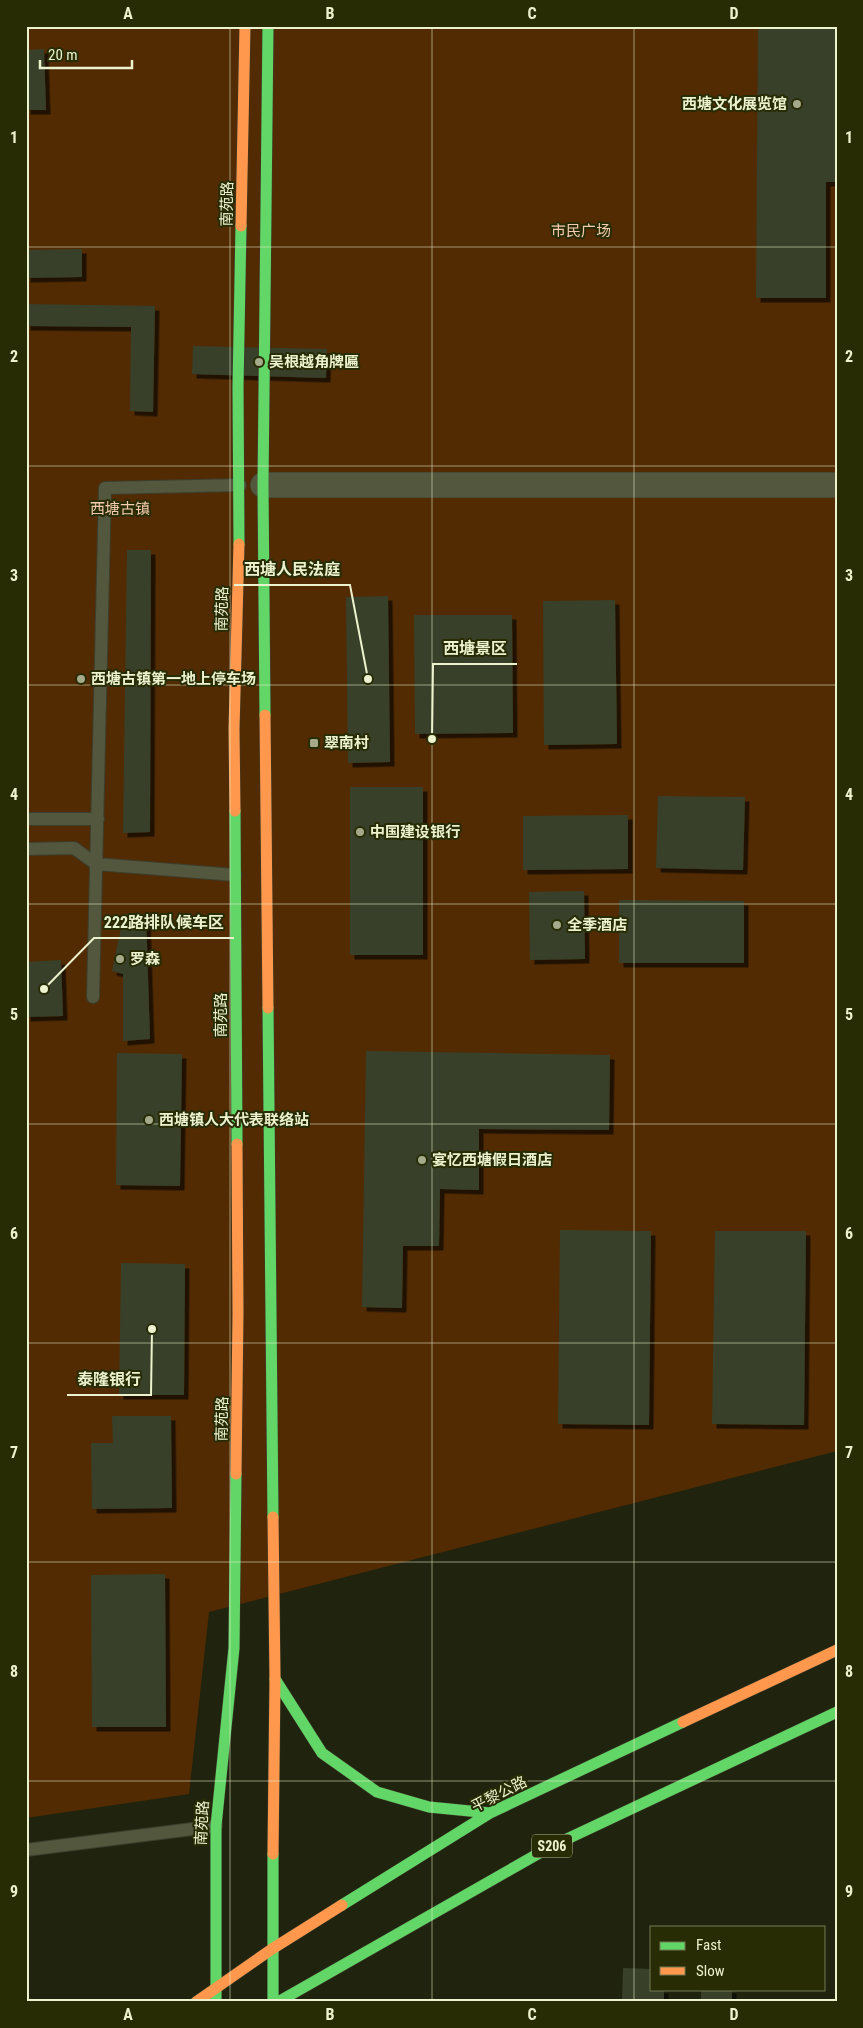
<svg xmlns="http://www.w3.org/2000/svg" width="863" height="2028" viewBox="0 0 863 2028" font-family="'Roboto Condensed','Noto Sans SC',sans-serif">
  <defs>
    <filter id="shadow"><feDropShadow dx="4.5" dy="4.5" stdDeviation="0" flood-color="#0009"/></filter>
  </defs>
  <rect width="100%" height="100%" fill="#20230d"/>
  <path fill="#522b03" d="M26 26H837V1451L209 1612 189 1794 26 1818Z"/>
  <path fill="#384029" filter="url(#shadow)" d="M758 26H837V182H826V298H756Z
    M44 49 46 110H26V50Z
    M82 249V277L26 278V250Z
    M26 304 155 306 153 412 130 411 131 327 26 326Z
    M193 346 327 349 326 378 192 374Z
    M127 550H151L150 832 123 833Z
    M388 596 390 762 348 763 346 597Z
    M615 600 617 744 544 745 543 601Z
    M414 615H512L513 733 415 734Z
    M350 787H423V955H350Z
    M658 796 745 797 743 870 656 868Z
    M628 815V869L523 870V816Z
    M584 891 585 959 530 960 529 892Z
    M619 900 744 901V963H619Z
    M124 914H146L150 1039 123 1041V974L112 971Z
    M61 960 63 1016 26 1017V962Z
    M366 1051 610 1055 609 1130 479 1129V1190L440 1189 439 1246H403L402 1308 362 1307Z
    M117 1053 182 1054 180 1186 116 1185Z
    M560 1230 651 1231 649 1425 558 1424Z
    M715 1231H806L804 1425 712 1424Z
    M121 1263 185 1264 184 1395H119Z
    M112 1416H171L172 1508 92 1509 91 1443H113Z
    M165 1574 166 1727H92L91 1575Z
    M623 1968 652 1969V1989H664V2002H622Z
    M701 1989H732V2002H701Z"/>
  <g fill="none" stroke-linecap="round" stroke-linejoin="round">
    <g stroke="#3c3e2c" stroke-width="14">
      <path id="lane" d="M26 819H98
        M26 849 74 848 96 864 235 875
        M93 997 105 488 240 485
        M26 1850 216 1826"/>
    </g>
    <g stroke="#3c3e2c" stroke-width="26">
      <path id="street" d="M263 485H837"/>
    </g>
    <g stroke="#3c3e2c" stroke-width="12">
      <path id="fast" d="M239 544 238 387 241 226
        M265 715 263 485 268 26
        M235 811 237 1144
        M268 1008 273 1517
        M275 1679 322 1753 377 1792 429 1807 490 1813
        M342 1905 490 1813 683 1722
        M216 2002V1826L234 1648 236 1474
        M273 2002V1854
        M278 2002 550 1847 837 1712"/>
    </g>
    <g stroke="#3c3e2c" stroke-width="12">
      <path id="slow" d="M241 226 245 26
        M265 715 268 1008
        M235 811 234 729 239 544
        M236 1474 238 1313 237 1144
        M683 1722 837 1650
        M273 1854 275 1679 273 1517
        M196 2002 272 1949 342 1905"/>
    </g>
    <use href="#lane" stroke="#53573d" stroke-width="12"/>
    <use href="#street" stroke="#53573d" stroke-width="25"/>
    <use href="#fast" stroke="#63d668" stroke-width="11"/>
    <use href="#slow" stroke="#ff974d" stroke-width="11"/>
  </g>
  <path fill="none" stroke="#ebf2cd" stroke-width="1" stroke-opacity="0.55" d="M230 26V2002M432 26V2002M634 26V2002M26 247H837M26 466H837M26 685H837M26 904H837M26 1124H837M26 1343H837M26 1562H837M26 1781H837"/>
  <g fill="#a4aa8a" stroke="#272c04" stroke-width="2">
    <circle cx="797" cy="104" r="5"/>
    <circle cx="259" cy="362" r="5"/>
    <circle cx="81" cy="679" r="5"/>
    <rect x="309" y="738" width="10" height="10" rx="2.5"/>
    <circle cx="360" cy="832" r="5"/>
    <circle cx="557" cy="925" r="5"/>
    <circle cx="120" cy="959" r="5"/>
    <circle cx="149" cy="1120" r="5"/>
    <circle cx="422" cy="1160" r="5"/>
  </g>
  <g text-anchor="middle" stroke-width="4" stroke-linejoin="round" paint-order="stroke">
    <rect fill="#272c04" stroke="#b0b791" stroke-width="1" x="532" y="1834.5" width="40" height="23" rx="4"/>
    <g font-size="14" font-weight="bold" fill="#ebf2cd">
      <text x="552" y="1851">S206</text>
    </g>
    <g font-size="15" font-weight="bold" fill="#ebf2cd" stroke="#272c04" text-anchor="start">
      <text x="787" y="109" text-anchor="end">西塘文化展览馆</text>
      <text x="269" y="367">吴根越角牌匾</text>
      <text x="91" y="684">西塘古镇第一地上停车场</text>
      <text x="324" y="748">翠南村</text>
      <text x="370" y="837">中国建设银行</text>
      <text x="567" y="930">全季酒店</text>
      <text x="130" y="964">罗森</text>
      <text x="159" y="1125">西塘镇人大代表联络站</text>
      <text x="432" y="1165">宴忆西塘假日酒店</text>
    </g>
    <g font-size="15" fill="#ebf2cd" stroke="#272c04">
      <text transform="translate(227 204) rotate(-89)" y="5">南苑路</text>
      <text transform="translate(222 609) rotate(-89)" y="5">南苑路</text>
      <text transform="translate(221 1015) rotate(-90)" y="5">南苑路</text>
      <text transform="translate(222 1419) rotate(-89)" y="5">南苑路</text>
      <text transform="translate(499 1794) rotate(-27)" y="5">平黎公路</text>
      <text transform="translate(202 1823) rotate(-87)" y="5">南苑路</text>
    </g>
    <g font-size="15" fill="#f5cbaf" stroke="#272c04">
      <text x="581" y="236">市民广场</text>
      <text x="120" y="514">西塘古镇</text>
    </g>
  </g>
  <path fill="none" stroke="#ebf2cd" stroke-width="2" d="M368 679L350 585H234M432 739L433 664H517M44 989L94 938H234M152 1329L151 1395H67"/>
  <g fill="#ebf2cd" stroke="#272c04" stroke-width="2">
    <circle cx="368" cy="679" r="5"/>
    <circle cx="432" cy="739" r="5"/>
    <circle cx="44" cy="989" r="5"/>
    <circle cx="152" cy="1329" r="5"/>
  </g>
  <g font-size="16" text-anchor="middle" font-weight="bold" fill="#ebf2cd" stroke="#272c04" stroke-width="4" stroke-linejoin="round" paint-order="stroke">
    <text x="292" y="575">西塘人民法庭</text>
    <text x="475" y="654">西塘景区</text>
    <text x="164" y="928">222路排队候车区</text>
    <text x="109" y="1385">泰隆银行</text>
  </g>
  <rect width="863" height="2028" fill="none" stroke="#272c04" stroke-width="55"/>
  <rect x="650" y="1926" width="175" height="65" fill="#272c04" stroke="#757b54"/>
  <rect x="660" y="1942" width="25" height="8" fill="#63d668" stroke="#757b54"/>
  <text x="696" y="1950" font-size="15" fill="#ebf2cd">Fast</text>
  <rect x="660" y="1967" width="25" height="8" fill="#ff974d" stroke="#757b54"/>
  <text x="696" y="1976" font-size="15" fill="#ebf2cd">Slow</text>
  <path d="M40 60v8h92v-8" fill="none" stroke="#ebf2cd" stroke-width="2.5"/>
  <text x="48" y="60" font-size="15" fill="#ebf2cd" stroke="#272c04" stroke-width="4" paint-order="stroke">20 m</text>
  <rect x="28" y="28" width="808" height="1972" fill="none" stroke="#ebf2cd" stroke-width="2"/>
  <g font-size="16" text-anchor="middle" font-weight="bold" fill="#ebf2cd">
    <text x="128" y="19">A</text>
    <text x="330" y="19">B</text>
    <text x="532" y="19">C</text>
    <text x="734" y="19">D</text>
    <text x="14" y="143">1</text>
    <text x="849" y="143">1</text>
    <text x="14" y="362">2</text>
    <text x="849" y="362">2</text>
    <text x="14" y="581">3</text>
    <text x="849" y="581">3</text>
    <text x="14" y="800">4</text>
    <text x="849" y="800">4</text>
    <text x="14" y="1020">5</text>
    <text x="849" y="1020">5</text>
    <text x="14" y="1239">6</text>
    <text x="849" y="1239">6</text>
    <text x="14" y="1458">7</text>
    <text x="849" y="1458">7</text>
    <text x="14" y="1677">8</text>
    <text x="849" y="1677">8</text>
    <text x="14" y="1897">9</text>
    <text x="849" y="1897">9</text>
    <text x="128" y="2020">A</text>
    <text x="330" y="2020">B</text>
    <text x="532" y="2020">C</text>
    <text x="734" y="2020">D</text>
  </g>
</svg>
